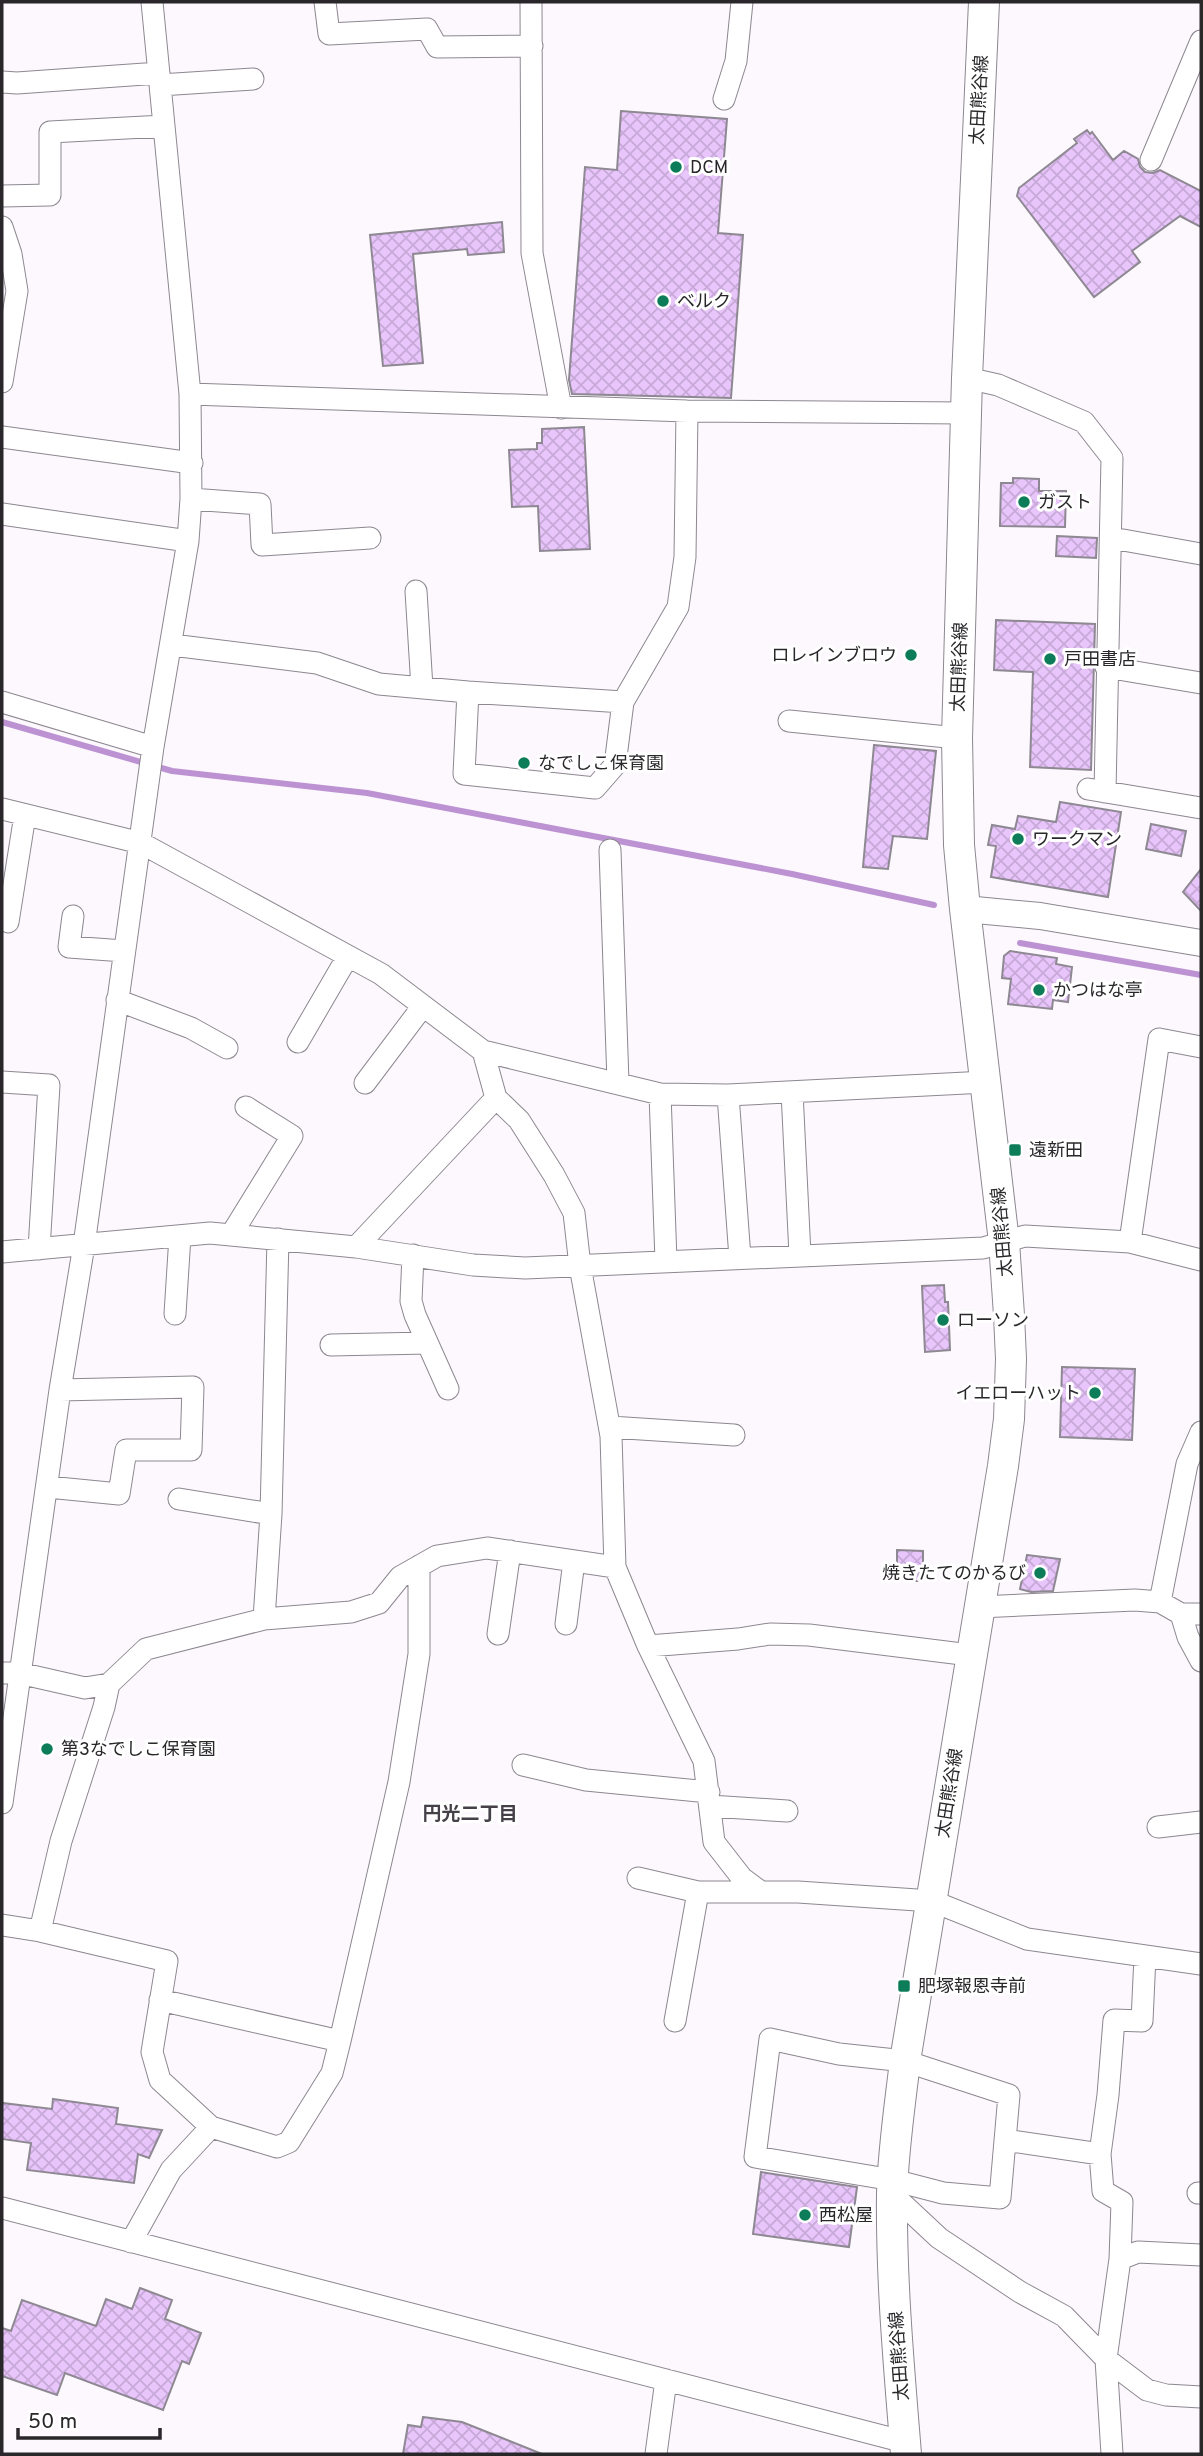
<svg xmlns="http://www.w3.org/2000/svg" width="1203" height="2456" viewBox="0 0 1203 2456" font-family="Overpass,'Noto Sans JP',sans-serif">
  <defs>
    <pattern id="building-cross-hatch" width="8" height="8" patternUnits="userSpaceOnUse" patternTransform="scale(1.75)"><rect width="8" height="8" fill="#e8c5fb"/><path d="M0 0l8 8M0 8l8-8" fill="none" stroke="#c7a9d7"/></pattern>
  </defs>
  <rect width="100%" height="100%" fill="#fcf8fe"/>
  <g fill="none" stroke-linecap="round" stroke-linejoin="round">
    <path stroke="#bc92d2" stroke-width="6" d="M2 722 172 771 367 793 792 874 934 905
      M1020 943 1201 975"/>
  </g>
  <path fill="url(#building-cross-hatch)" stroke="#8e8892" stroke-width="2" d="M621 111 727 119 718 233 743 235 731 398 572 394 569 380 585 167 617 170Z
    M1087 130 1090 134 1092 132 1113 160 1124 151 1138 159 1140 167 1145 172 1153 173 1160 170 1201 191V227L1180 216 1132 251 1140 262 1094 297 1017 196 1019 188 1077 143 1074 139Z
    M502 222 504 252 468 255 467 249 413 254 423 363 383 366 370 235Z
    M584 427 590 549 540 551 538 506 512 507 509 450 537 449V443H542V429Z
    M1013 478 1039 479V491H1066L1065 527 1000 526 1001 483H1013Z
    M1057 536 1097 538 1096 558 1056 556Z
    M996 620 1095 624 1091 770 1030 767 1033 672 994 670Z
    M874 745 936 751 927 839 893 836 888 869 863 867Z
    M1060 802 1121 812 1108 897 991 877 996 846 988 845 992 825 1015 829 1018 816 1056 822Z
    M1151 824 1186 831 1181 856 1146 849Z
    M1201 869V911L1183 892Z
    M1010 951 1057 958 1056 964 1072 967 1068 1002 1053 1000 1052 1009 1008 1004 1011 979 1002 978 1004 956Z
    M944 1285 945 1302H948L950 1350 925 1352 922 1286Z
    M1062 1367 1135 1369 1132 1440 1060 1437Z
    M897 1550 923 1551V1581H908V1575L897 1574Z
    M1027 1555 1060 1559 1053 1591 1031 1592 1020 1589Z
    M53 2099 118 2108 116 2124 162 2130 149 2158 138 2154 134 2183 27 2170 31 2143 2 2139V2103L52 2109Z
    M761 2172 857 2187 849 2247 753 2234Z
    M140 2288 172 2300 165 2319 201 2333 189 2364 182 2361 163 2410 65 2373 57 2395 2 2376V2328L11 2331 22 2300 96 2326 106 2299 132 2309Z
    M423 2417 462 2422 542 2454H403L408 2425 421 2427Z"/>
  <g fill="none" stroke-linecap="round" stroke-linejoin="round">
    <g stroke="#8d8790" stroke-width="23">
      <path id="minor" d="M325 2 329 34 427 29 437 47 532 46
        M531 2 532 253 561 408
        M2 82 17 83 159 73
        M160 85 253 79
        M724 99 736 61 742 2
        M1151 160 1201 41
        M2 196 50 195V132L164 126
        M2 227 11 254 17 291 2 382
        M967 378 998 385 1084 422 1112 458 1105 792
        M190 394 687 411 966 413
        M2 437 192 463
        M191 499 260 504 262 545 370 538
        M2 514 188 541
        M1112 538 1201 554
        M416 591 422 688
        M172 645 317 663 379 684 468 692
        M1106 667 1201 683
        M2 702 153 747
        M623 702 468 692 464 774 595 788 615 765 623 702 678 607 685 557 687 411
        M789 721 957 738
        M1088 789 1201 808
        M2 809 141 843 381 974 483 1051 660 1094 728 1095 986 1082
        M610 850 618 1082
        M73 916 69 947 124 951
        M8 922 25 815
        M117 1000 191 1028 227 1048
        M298 1042 348 956
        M483 1051 496 1098 519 1120 554 1175 574 1213 580 1266 611 1436 615 1567 648 1646 704 1761 714 1842 742 1878 761 1892
        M2 1082 49 1085 39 1249
        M365 1083 423 1006
        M792 1092 800 1255
        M660 1094 666 1261
        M728 1095 740 1258
        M231 1235 292 1136 246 1107
        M1130 1242 1159 1039 1201 1047
        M356 1247 496 1098
        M2 1252 210 1233 356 1247 473 1265 525 1268 983 1248 1025 1236 1130 1242 1201 1260
        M413 1255 411 1301 415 1315 448 1389
        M175 1314 180 1236
        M331 1345 427 1343
        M610 1427 734 1435
        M48 1487 119 1494 126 1450H191L193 1387 60 1390
        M179 1499 271 1514
        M1160 1602 1187 1464 1201 1432
        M979 1607 1135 1600 1160 1602 1181 1614H1201
        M1181 1614 1188 1637 1201 1661
        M264 1619 271 1514 278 1239
        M566 1624 574 1561
        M498 1634 510 1551
        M648 1646 738 1639 770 1634 809 1635 970 1655
        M2 1673H19L85 1688 109 1684 146 1649 264 1619 351 1612 379 1603 400 1577 437 1556 487 1548 615 1567
        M523 1765 586 1780 709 1792
        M2 1803 60 1390 84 1245 153 747 188 541 191 499 190 394 152 2
        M710 1806 787 1811
        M1158 1827 1201 1822
        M638 1878 698 1892H798L932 1901 1027 1939 1201 1964
        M2 1925 40 1931 167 1961 152 2052 160 2080 211 2127
        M40 1931 61 1841 104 1707 109 1684
        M160 2000 340 2041
        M675 2021 698 1892
        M770 2039 839 2054 905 2061 1009 2095 1000 2198 943 2193 893 2180 755 2157Z
        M1005 2140 1100 2154
        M1198 2193H1201
        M892 2194 939 2238 1020 2292 1064 2316 1106 2359 1147 2390 1166 2395 1201 2397
        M2 2208 905 2442
        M131 2242 171 2170 211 2127 277 2147 289 2142 332 2073 340 2041 399 1782 419 1654V1566
        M1120 2259 1122 2202 1103 2191 1100 2154 1108 2095 1114 2020 1142 2021 1145 1956
        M656 2454 666 2380
        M1112 2454 1106 2359 1120 2259 1138 2252 1201 2255"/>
    </g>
    <g stroke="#8d8790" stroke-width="28">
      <path id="tertiary" d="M965 909 1040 916 1201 943"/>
    </g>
    <g stroke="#8d8790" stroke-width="32">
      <path id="secondary" d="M906 2454C899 2368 891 2280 892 2194 893 2150 900 2105 905 2061L1003 1466 1009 1419 1011 1359 1009 1315 1004 1242 965 909 959 845 957 738 967 378 984 2"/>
    </g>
    <use href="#minor" stroke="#fff" stroke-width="21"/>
    <use href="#tertiary" stroke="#fff" stroke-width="26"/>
    <use href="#secondary" stroke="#fff" stroke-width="30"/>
  </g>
  <g fill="#0d7c58" stroke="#fff" stroke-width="2.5">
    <circle cx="676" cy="167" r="7"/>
    <circle cx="663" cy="301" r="7"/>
    <circle cx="1024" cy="502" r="7"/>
    <circle cx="911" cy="655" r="7"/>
    <circle cx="1050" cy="659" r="7"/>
    <circle cx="524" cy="763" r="7"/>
    <circle cx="1018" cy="839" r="7"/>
    <circle cx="1039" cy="990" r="7"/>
    <rect x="1008" y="1143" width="14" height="14" rx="3.5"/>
    <circle cx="943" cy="1320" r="7"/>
    <circle cx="1095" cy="1393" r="7"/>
    <circle cx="1040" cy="1573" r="7"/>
    <circle cx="47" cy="1749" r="7"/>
    <rect x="897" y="1979" width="14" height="14" rx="3.5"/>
    <circle cx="805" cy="2215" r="7"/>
  </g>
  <g text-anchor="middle" stroke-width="6" stroke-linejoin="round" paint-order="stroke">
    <g font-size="18" fill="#29272a" stroke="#fff">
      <text transform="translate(979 100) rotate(-87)" y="6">太田熊谷線</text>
      <text transform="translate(959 667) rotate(-88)" y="6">太田熊谷線</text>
      <text transform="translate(1002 1232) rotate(-95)" y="6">太田熊谷線</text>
      <text transform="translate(949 1793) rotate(-81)" y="6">太田熊谷線</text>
      <text transform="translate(899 2356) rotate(-94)" y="6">太田熊谷線</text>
    </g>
    <g font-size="18" fill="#29272a" stroke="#fff" text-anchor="start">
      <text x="690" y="173">DCM</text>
      <text x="677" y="307">ベルク</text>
      <text x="1038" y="508">ガスト</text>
      <text x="897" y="661" text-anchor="end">ロレインブロウ</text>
      <text x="1064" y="665">戸田書店</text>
      <text x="538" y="769">なでしこ保育園</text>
      <text x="1032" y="845">ワークマン</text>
      <text x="1053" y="996">かつはな亭</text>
      <text x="1029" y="1156">遠新田</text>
      <text x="957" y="1326">ローソン</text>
      <text x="1081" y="1399" text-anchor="end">イエローハット</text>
      <text x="1026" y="1579" text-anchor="end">焼きたてのかるび</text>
      <text x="61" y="1755">第3なでしこ保育園</text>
      <text x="918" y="1992">肥塚報恩寺前</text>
      <text x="819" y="2221">西松屋</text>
    </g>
    <g font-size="19" font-weight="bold" fill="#464149" stroke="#fff">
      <text x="470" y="1820">円光二丁目</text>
    </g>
  </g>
  <rect width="1203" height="2456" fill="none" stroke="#29272a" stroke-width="7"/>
  <path d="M18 2428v10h142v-10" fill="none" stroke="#29272a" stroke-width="3.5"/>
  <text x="28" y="2428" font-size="21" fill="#29272a" stroke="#ffffff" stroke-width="5" paint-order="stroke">50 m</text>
</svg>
